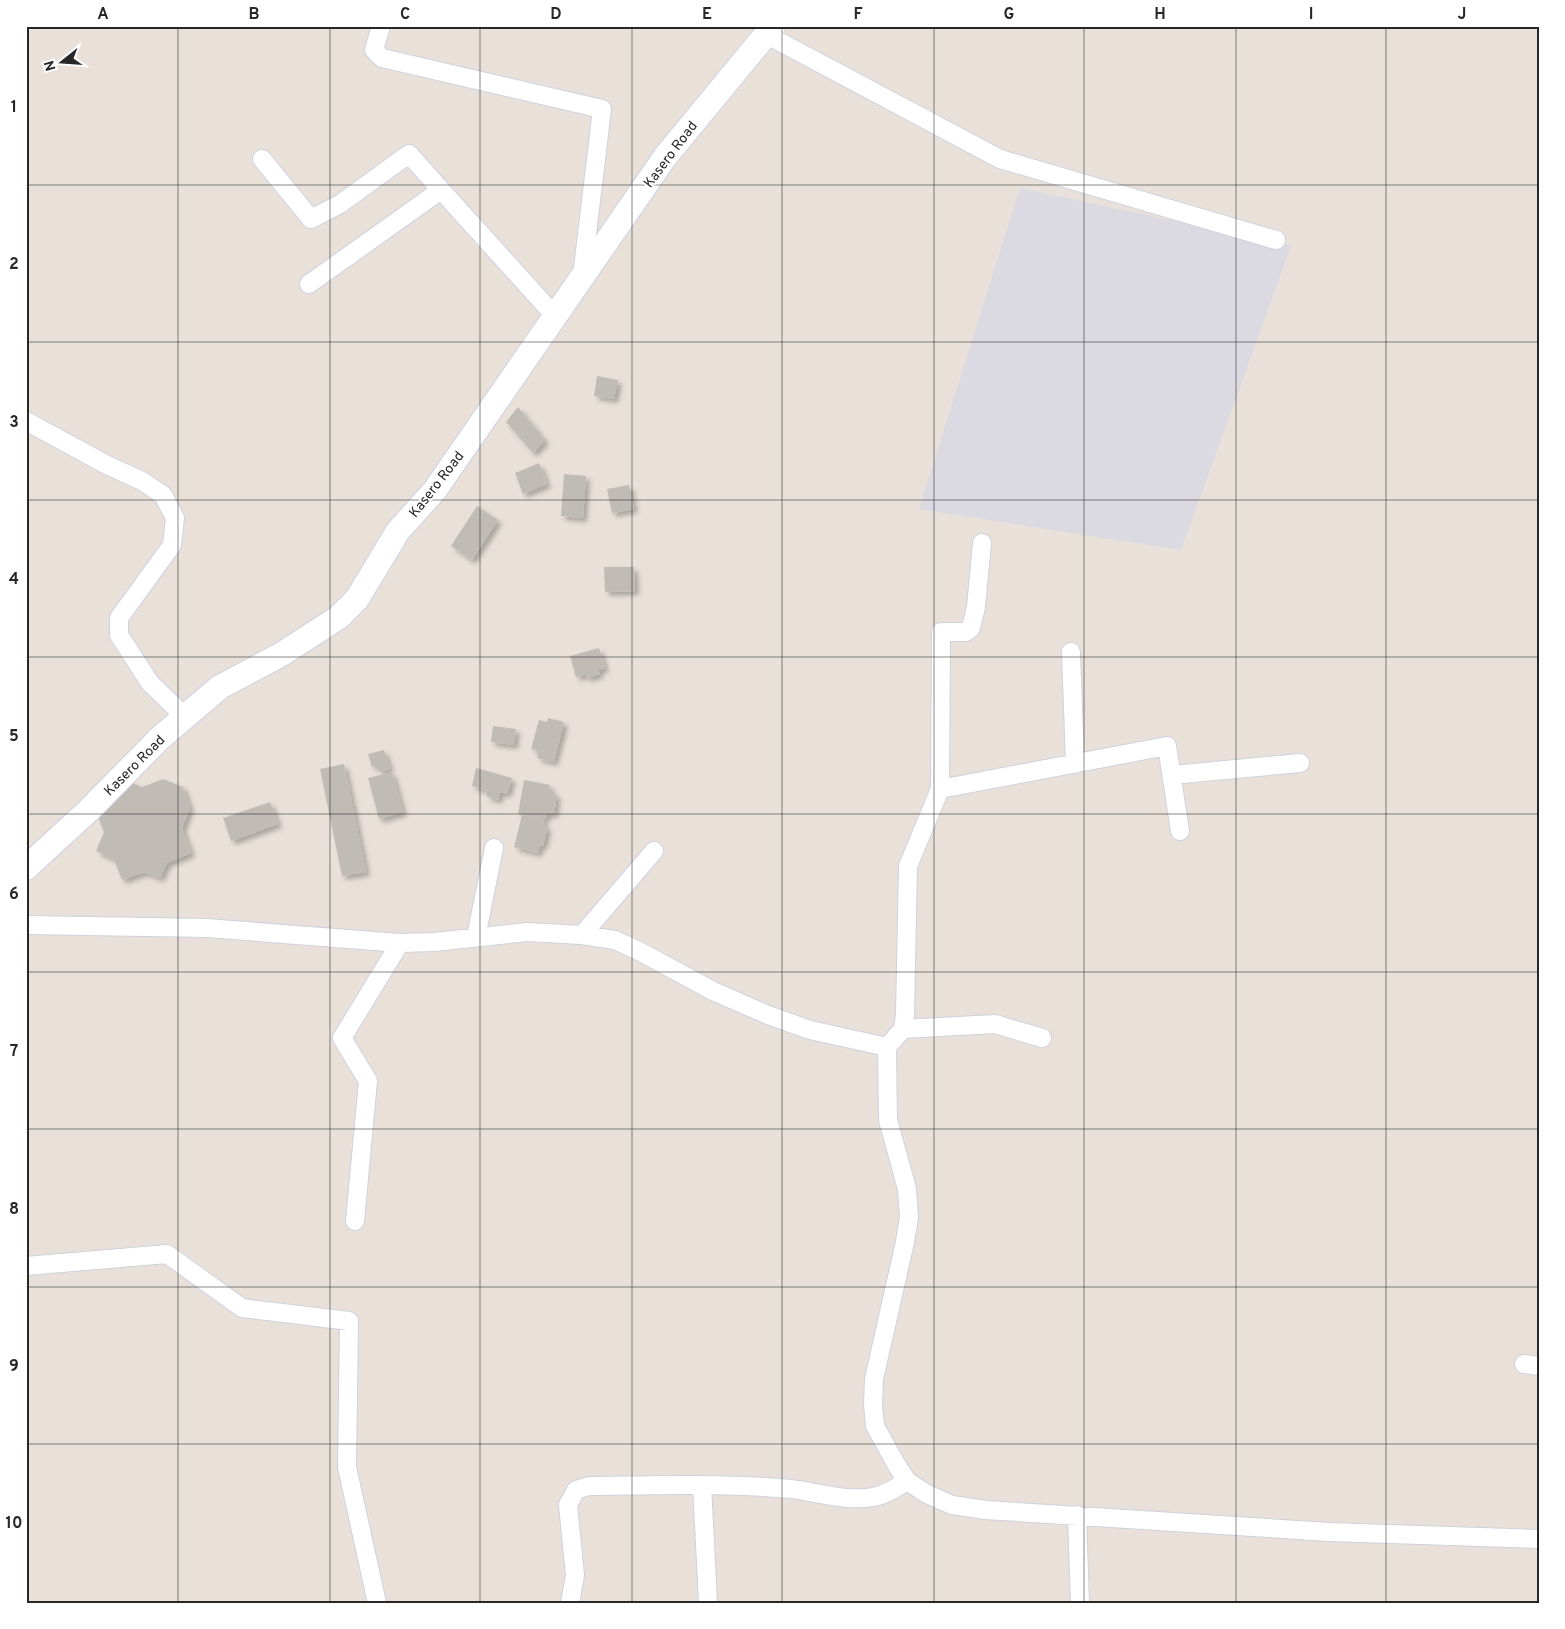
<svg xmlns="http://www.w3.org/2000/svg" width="1565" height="1629" viewBox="0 0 1565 1629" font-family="Overpass,sans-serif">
  <defs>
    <filter id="shadow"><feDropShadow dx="4" dy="4" stdDeviation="2.5" flood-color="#0004"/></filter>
  </defs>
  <rect width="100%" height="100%" fill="#e9e1d9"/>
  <path fill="#dbd9e1" d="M1020 188 1291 246 1181 550 919 509Z"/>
  <path fill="#c1bbb6" filter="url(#shadow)" d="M597 376 618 380 614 399 594 396Z
    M518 407 545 440 533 453 506 422Z
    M539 463 547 484 523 494 515 473Z
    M564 474 586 476 583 518 561 516Z
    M629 485 634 509 612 513 607 489Z
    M477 506 498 520 472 560 451 546Z
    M604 567H634L635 591 605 592Z
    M599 648 605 668 598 670 600 674 587 678 586 674 576 677 570 656Z
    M548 718 564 722 554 762 537 758 539 751 531 749 539 720 547 722Z
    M493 726 516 729 514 745 491 742Z
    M384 750 390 769 379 772 377 765 372 767 368 754Z
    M344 764 366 872 342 876 320 769Z
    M476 768 512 778 507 794 500 792 498 800 486 796 488 791 472 786Z
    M392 772 403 812 379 819 368 778Z
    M163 779 183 787 190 808 182 828 191 853 167 863 160 878 144 872 122 880 114 859 96 851 104 832 97 814 125 780 142 787Z
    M524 780 550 785 549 790 553 791V794L557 795 554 814 547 813 546 819 518 814Z
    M270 802 278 824 231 841 223 818Z
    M522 815 544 820 543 825H545L547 829 543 846 540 845 538 853 514 847Z"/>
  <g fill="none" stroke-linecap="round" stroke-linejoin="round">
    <g stroke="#ced2df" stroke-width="20">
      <path id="street" d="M381 26 374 50 382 58 602 109 582 276
        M765 34 1000 159 1276 240
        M262 159 311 219 340 204 409 154 441 190
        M309 284 441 190 555 316
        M26 421 107 465 142 481 163 495 175 518 172 545 119 618V635L150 683 184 716
        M982 543 976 607 971 628 966 632H941L940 789 908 866 905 1015 903 1029 887 1047 888 1120 907 1189 909 1217 905 1242 874 1379 873 1404 875 1426 896 1464 907 1481 927 1494 952 1505 986 1510 1329 1532 1539 1539
        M1071 652 1075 764
        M1172 775 1300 763
        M940 789 1167 746 1180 831
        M26 925 207 928 400 943 434 942 527 932 582 935 615 940 639 951 713 991 768 1015 810 1030 887 1047
        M582 935 654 851
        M476 937 494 848
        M903 1029 995 1024 1042 1038
        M355 1221 368 1081 342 1038 400 943
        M26 1266 167 1254 242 1308 349 1321 347 1467 377 1603
        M1524 1364 1539 1366
        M702 1485 708 1603
        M1077 1515 1080 1603
        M570 1603 575 1575 568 1505 576 1490 589 1486C657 1485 724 1483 791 1489 818 1492 845 1502 873 1497 886 1495 897 1487 907 1481"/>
    </g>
    <g stroke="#ced2df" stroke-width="26">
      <path id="secondary" d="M26 868 89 810 160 738 220 687 282 654 339 617 357 599 398 531 435 490 665 157 773 26"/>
    </g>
    <use href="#street" stroke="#fff" stroke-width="18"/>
    <use href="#secondary" stroke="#fff" stroke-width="24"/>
  </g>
  <path fill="none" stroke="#272727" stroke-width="1" stroke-opacity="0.55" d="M178 26V1603M330 26V1603M480 26V1603M632 26V1603M782 26V1603M934 26V1603M1084 26V1603M1236 26V1603M1386 26V1603M26 185H1539M26 342H1539M26 500H1539M26 657H1539M26 814H1539M26 972H1539M26 1129H1539M26 1287H1539M26 1444H1539"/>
  <g text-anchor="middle" stroke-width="4" stroke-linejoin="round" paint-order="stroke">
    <g font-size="14" fill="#272727" stroke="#fff">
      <text transform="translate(670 154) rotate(-53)" y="5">Kasero Road</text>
      <text transform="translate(436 484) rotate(-52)" y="5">Kasero Road</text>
      <text transform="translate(134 765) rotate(-45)" y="5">Kasero Road</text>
    </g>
  </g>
  <rect width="1565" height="1629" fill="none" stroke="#ffffff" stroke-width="55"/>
  <g transform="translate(62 62) rotate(253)" stroke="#ffffff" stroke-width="4" paint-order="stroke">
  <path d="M0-4L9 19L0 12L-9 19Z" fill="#272727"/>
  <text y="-8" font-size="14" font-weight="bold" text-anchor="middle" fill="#272727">N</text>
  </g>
  <rect x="28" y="28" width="1510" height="1574" fill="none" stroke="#272727" stroke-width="2"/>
  <g font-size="16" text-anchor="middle" font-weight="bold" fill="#272727">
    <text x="103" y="19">A</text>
    <text x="254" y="19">B</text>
    <text x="405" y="19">C</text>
    <text x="556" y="19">D</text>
    <text x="707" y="19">E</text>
    <text x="858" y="19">F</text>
    <text x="1009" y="19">G</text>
    <text x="1160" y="19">H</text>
    <text x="1311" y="19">I</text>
    <text x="1462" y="19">J</text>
    <text x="14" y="112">1</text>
    <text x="14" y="269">2</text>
    <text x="14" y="427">3</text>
    <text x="14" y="584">4</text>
    <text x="14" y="741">5</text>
    <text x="14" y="899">6</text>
    <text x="14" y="1056">7</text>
    <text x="14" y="1214">8</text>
    <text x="14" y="1371">9</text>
    <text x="14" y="1528">10</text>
  </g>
</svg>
